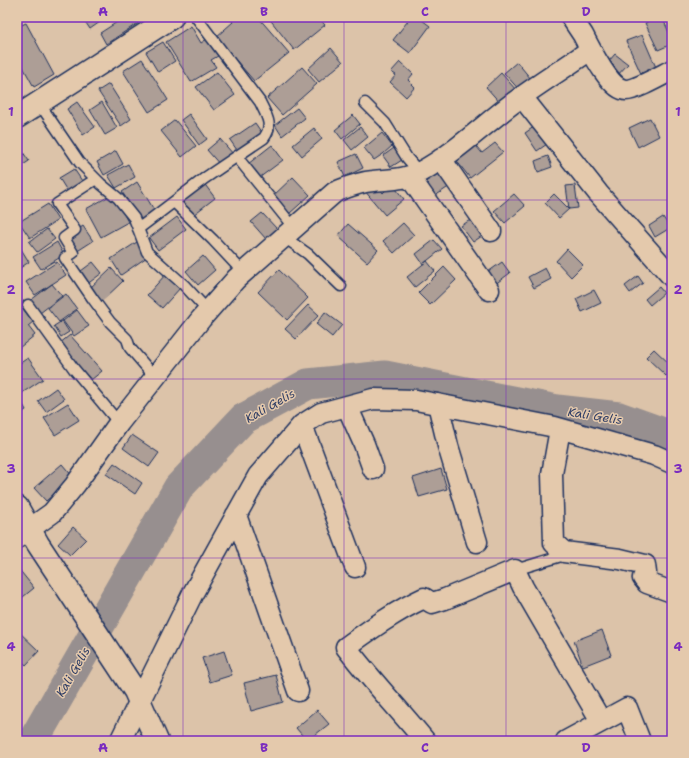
<svg xmlns="http://www.w3.org/2000/svg" width="689" height="758" viewBox="0 0 689 758" font-family="'Shantell Sans',sans-serif">
  <rect width="100%" height="100%" fill="#dcc3a9"/>
  <filter id="ink" filterUnits="userSpaceOnUse"><feTurbulence type="fractalNoise" baseFrequency=".025" numOctaves="2"/><feDisplacementMap in="SourceGraphic" scale="8" xChannelSelector="R" yChannelSelector="G"/><feConvolveMatrix kernelMatrix="1 2 1 2 8 2 1 2 1" color-interpolation-filters="sRGB"/></filter>
  <g filter="url(#ink)">
    <g fill="none" stroke-linecap="round" stroke-linejoin="round">
      <path stroke="#978f8f" stroke-width="31" d="M33 741 179 487 243 419 308 384 385 376 557 410 619 417 672 436"/>
    </g>
    <path fill="#ad9e96" stroke="#1b2f5e" d="M82 17H107L90 29Z
      M125 17H145L146 18 106 44 100 33Z
      M229 17H258L289 53 254 81 216 37 233 22Z
      M268 17H318L325 25 294 50Z
      M411 17H418L430 26 410 53 393 40Z
      M658 17H662L672 39V44L658 50 645 23Z
      M26 23 54 75 34 87 17 56V27Z
      M191 26 201 43 207 39 218 56 211 60 216 67 191 82 166 42Z
      M642 35 658 72 643 78 626 41Z
      M163 42 175 61 158 72 146 52Z
      M331 48 343 62 319 82 308 69Z
      M615 54 628 64 615 78 603 68Z
      M142 59 168 100 149 112 123 71Z
      M400 62 413 74 408 80 415 87 406 97 390 82 396 75 391 72Z
      M517 62 535 84 523 94 504 73Z
      M302 67 317 84 282 115 267 98Z
      M217 72 235 95 214 110 196 87Z
      M501 73 517 91 502 105 486 87Z
      M109 84 131 119 121 126 98 91Z
      M77 102 95 127 83 135 67 109Z
      M102 102 117 128 105 135 90 110Z
      M297 108 305 118 282 136 275 125Z
      M189 114 207 139 199 145 181 120Z
      M353 115 360 124 342 139 335 130Z
      M650 118 659 136 638 147 629 128Z
      M175 120 196 146 182 157 161 131Z
      M255 123 264 136 239 153 230 140Z
      M538 124 550 142 537 151 525 133Z
      M360 127 368 137 352 150 344 140Z
      M314 128 322 139 302 156 293 145Z
      M382 133 392 146 383 154 374 160 364 148Z
      M220 139 234 155 221 166 207 150Z
      M471 140 482 153 495 143 503 152 470 178 452 155Z
      M18 145 29 161 17 169V146Z
      M272 145 283 160 259 178 248 164Z
      M394 148 402 160 391 167 383 156Z
      M116 151 123 164 104 175 97 162Z
      M356 154 363 168 345 177 338 162Z
      M548 156 552 167 538 172 535 161Z
      M128 164 135 177 116 188 108 175Z
      M440 165 453 184 429 200 416 181Z
      M74 169 84 184 69 194 59 178Z
      M293 177 310 195 289 214 273 196Z
      M137 182 156 213 142 222 122 192Z
      M203 182 215 198 193 215 181 199Z
      M373 182 383 193 392 184 404 199 385 215 364 190Z
      M575 185 578 208 569 209 566 186Z
      M113 194 128 222 101 237 86 209Z
      M514 194 525 206 505 223 494 211Z
      M554 194 569 209 559 218 545 203Z
      M48 204 58 220 30 238 19 222Z
      M262 213 277 229 266 239 251 222Z
      M476 216 488 232 473 242 461 226Z
      M177 217 186 229 158 250 149 238Z
      M663 217 670 228 655 237 649 226Z
      M403 223 414 235 394 253 383 241Z
      M348 224 378 250 367 262 338 236Z
      M83 226 93 241 76 252 66 238Z
      M47 229 55 239 37 252 29 242Z
      M434 240 442 249 423 264 416 254Z
      M57 242 64 255 41 269 33 257Z
      M137 242 147 257 121 275 111 259Z
      M18 244 29 262 17 270V245Z
      M567 249 583 265 571 277 556 261Z
      M203 256 215 270 198 285 186 271Z
      M427 261 435 271 415 287 407 277Z
      M57 262 66 275 35 295 26 282Z
      M93 262 102 273 86 285 77 274Z
      M502 262 510 273 494 285 485 274Z
      M444 267 456 280 430 305 418 293Z
      M111 268 123 281 102 301 90 288Z
      M545 268 551 279 534 288 528 277Z
      M279 270 308 298 287 320 258 292Z
      M166 274 181 287 162 308 147 295Z
      M638 276 643 283 630 293 625 286Z
      M52 284 62 296 40 313 31 300Z
      M659 287 664 293 650 305 645 299Z
      M594 290 601 303 582 312 576 299Z
      M66 294 77 309 59 322 48 308Z
      M308 305 319 315 296 339 285 329Z
      M23 309 33 322 28 326 35 335 19 348 17 345V314Z
      M77 310 89 326 74 336 63 321Z
      M325 312 342 325 332 337 316 324Z
      M62 321 69 332 61 337 54 326Z
      M70 335 102 371 91 380 59 344Z
      M654 349 672 366V370L666 376 646 357Z
      M28 358 43 379 22 393 17 385V365Z
      M56 388 64 399 46 412 38 401Z
      M17 394 26 410 17 415Z
      M68 403 79 420 55 435 44 418Z
      M132 435 159 453 149 467 123 448Z
      M114 463 142 483 135 494 106 474Z
      M62 464 73 477 46 501 34 488Z
      M441 469 447 489 419 497 413 478Z
      M73 527 86 539 70 555 58 544Z
      M17 567 34 588 18 601 17 600Z
      M17 630 39 651 26 665 17 657Z
      M602 630 611 655 583 666 574 641Z
      M224 651 232 675 210 682 202 658Z
      M276 675 283 702 251 711 244 683Z
      M317 710 329 724 307 741 296 728Z"/>
    <g fill="none" stroke-linecap="round" stroke-linejoin="round">
      <g stroke="#1b2f5e" stroke-width="13">
        <path id="lane" d="M39 103 80 163 101 184 118 198 134 218 147 252 184 285 208 311
          M365 103 385 123 407 158 419 172
          M237 157 294 228
          M96 179 57 204 75 230 64 238 73 253 65 258 93 299 110 322 127 339 130 348 155 377
          M174 202 213 240 243 272
          M138 229 205 178 264 138C274 125 266 115 260 102L196 17
          M284 237 308 254 341 286
          M28 305 74 369 119 423
          M515 570 558 557 564 552"/>
      </g>
      <g stroke="#1b2f5e" stroke-width="23">
        <path id="street" d="M571 17C575 23 579 29 583 35 590 48 610 90 626 90 636 90 662 75 672 70
          M522 97 598 193 672 277
          M441 159 491 231
          M409 176 489 290
          M438 404 448 446 477 542
          M347 406 364 444 373 469
          M302 425 355 567
          M560 429 552 474 554 543 564 552 620 559 645 565 646 573 643 578 647 583 672 592
          M236 515 298 691
          M17 538 52 513 75 485 119 423 201 319 236 279 335 192C348 187 359 182 373 181 390 179 404 180 420 172 454 154 482 126 513 103 538 84 565 68 590 50
          M120 741 193 593 258 476 302 425 321 413 373 399 416 400 555 427 654 455 672 463
          M425 741C399 709 370 679 346 647 371 629 396 611 424 598L432 603 445 599 515 570 523 587 601 721
          M566 741 627 708 640 741"/>
      </g>
      <g stroke="#1b2f5e" stroke-width="25">
        <path id="secondary" d="M17 117 172 17
          M17 507 38 544 135 691 157 741"/>
      </g>
      <use href="#lane" stroke="#e4c9ac" stroke-width="10"/>
      <use href="#street" stroke="#e4c9ac" stroke-width="20"/>
      <use href="#secondary" stroke="#e4c9ac" stroke-width="22"/>
    </g>
  </g>
  <path fill="none" stroke="#7b2cbf" stroke-width="1" stroke-opacity="0.55" d="M183 17V741M344 17V741M506 17V741M17 200H672M17 379H672M17 558H672"/>
  <g text-anchor="middle" stroke-width="3" stroke-linejoin="round" paint-order="stroke">
    <g font-size="12" font-style="italic" fill="#2e3d65" stroke="#e4c9ac">
      <text transform="translate(270 406) rotate(-30)" y="4">Kali Gelis</text>
      <text transform="translate(595 416) rotate(9)" y="4">Kali Gelis</text>
      <text transform="translate(73 672) rotate(-60)" y="4">Kali Gelis</text>
    </g>
  </g>
  <rect width="689" height="758" fill="none" stroke="#e4c9ac" stroke-width="44"/>
  <rect x="22" y="22" width="645" height="714" fill="none" stroke="#7b2cbf" stroke-width="1.5"/>
  <g font-size="13" text-anchor="middle" font-weight="bold" fill="#7b2cbf">
    <text x="103" y="16">A</text>
    <text x="264" y="16">B</text>
    <text x="425" y="16">C</text>
    <text x="586" y="16">D</text>
    <text x="11" y="116">1</text>
    <text x="678" y="116">1</text>
    <text x="11" y="294">2</text>
    <text x="678" y="294">2</text>
    <text x="11" y="473">3</text>
    <text x="678" y="473">3</text>
    <text x="11" y="651">4</text>
    <text x="678" y="651">4</text>
    <text x="103" y="752">A</text>
    <text x="264" y="752">B</text>
    <text x="425" y="752">C</text>
    <text x="586" y="752">D</text>
  </g>
</svg>
